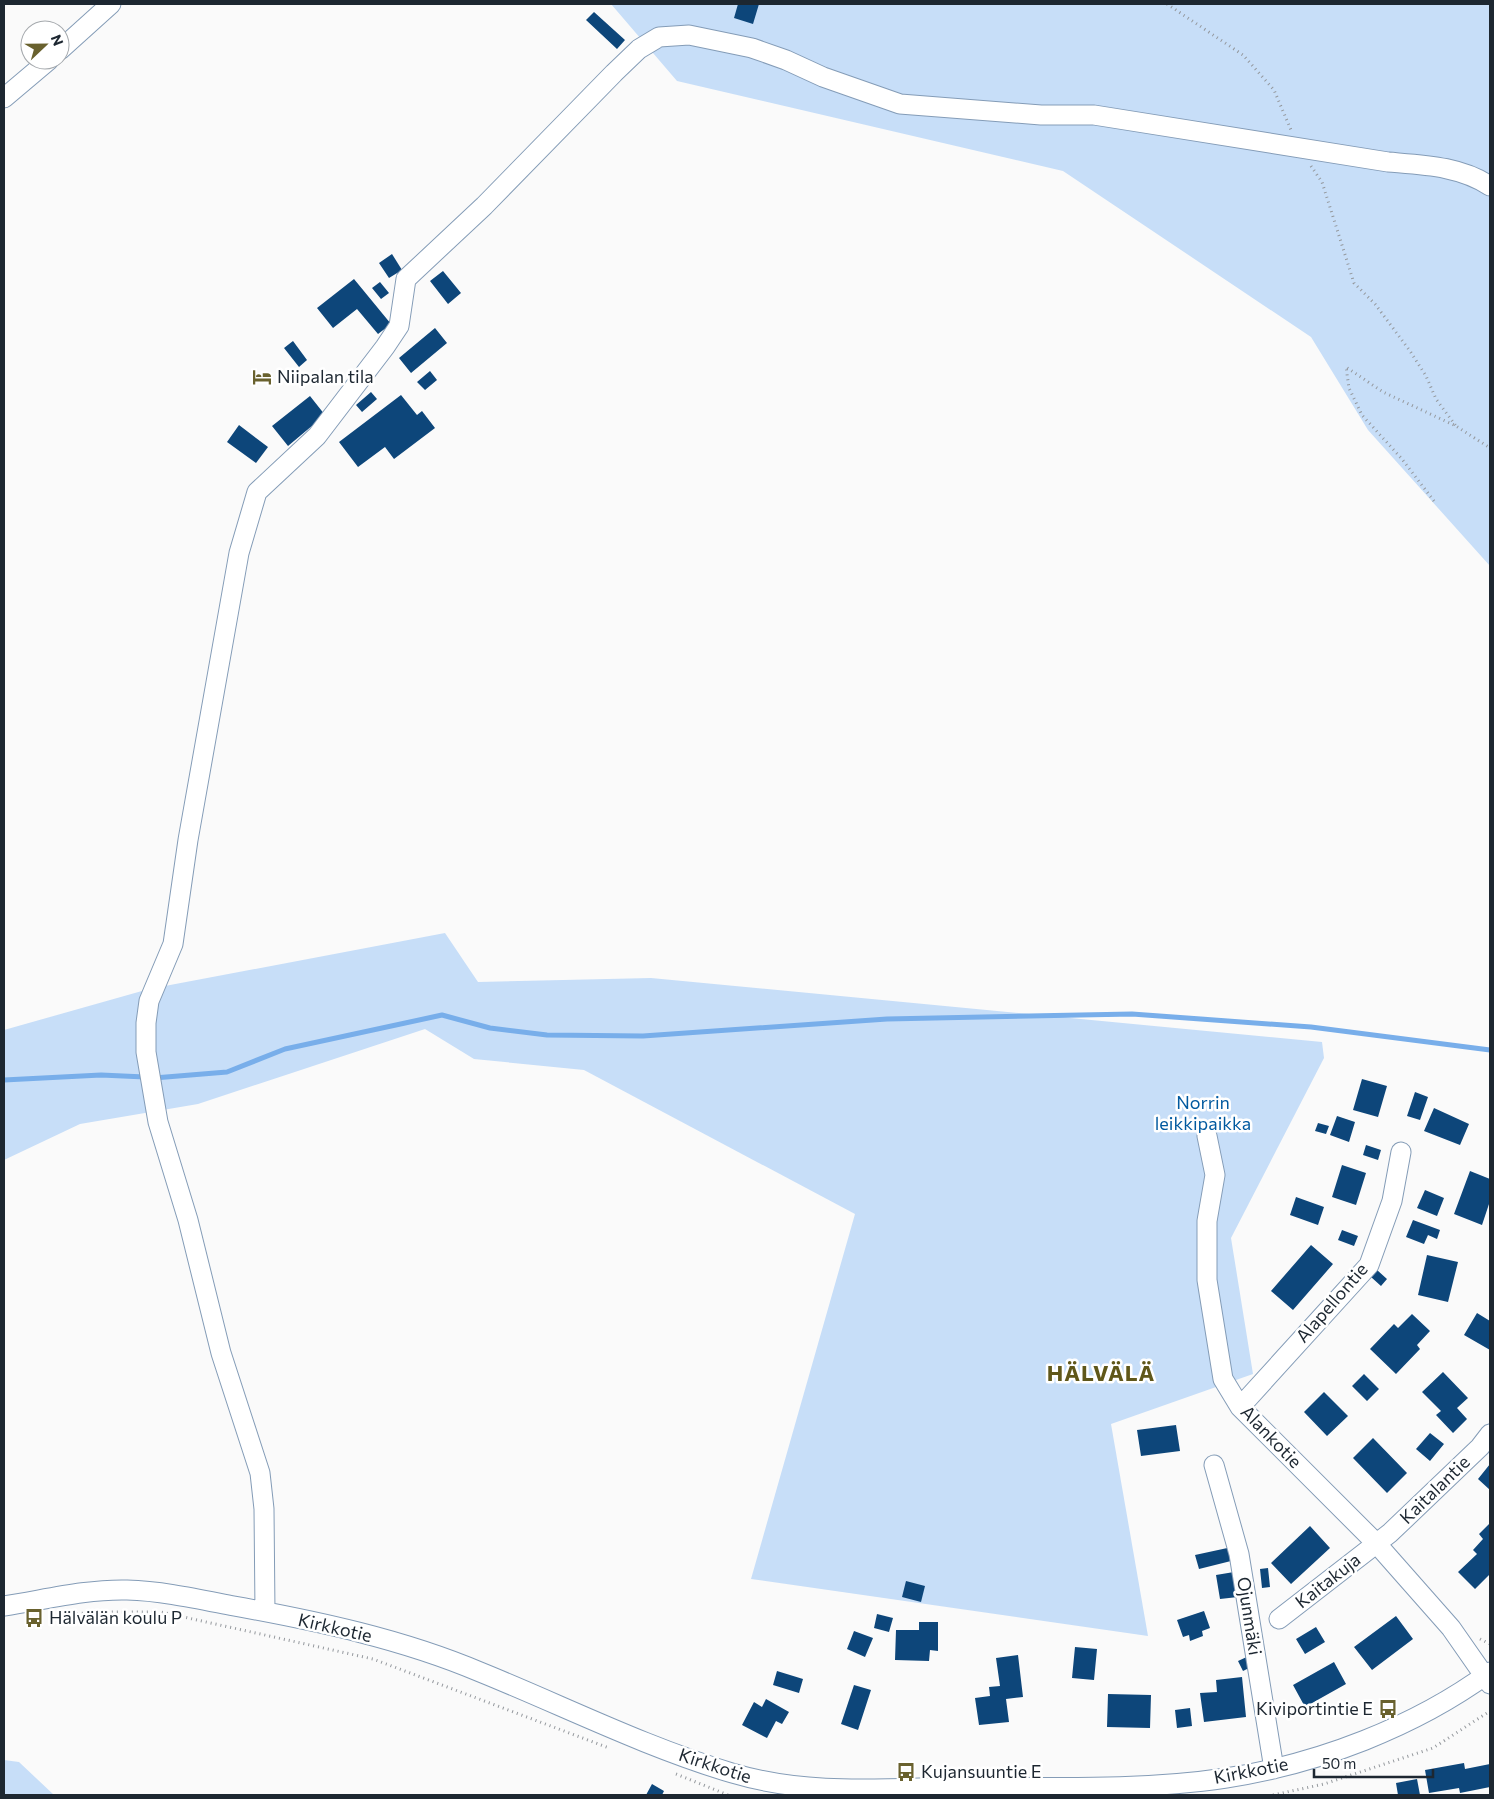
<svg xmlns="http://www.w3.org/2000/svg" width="1494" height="1799" viewBox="0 0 1494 1799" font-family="Commissioner,sans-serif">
  <rect width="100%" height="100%" fill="#fafafa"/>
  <path fill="#c7def8" d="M611 4H1490V566L1368 430 1311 337 1063 171 677 81Z
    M445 933 478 982 651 978 1322 1042 1324 1058 1231 1238 1253 1374 1111 1424 1148 1636 751 1579 855 1214 584 1070 474 1059 425 1029 198 1104 80 1124 4 1160V1030L149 989Z
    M4 1760 19 1762 54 1795H4Z"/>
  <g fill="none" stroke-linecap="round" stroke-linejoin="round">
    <path stroke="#78aeea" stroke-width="5" d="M154 1078 227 1072 285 1049 442 1015 490 1028 547 1035 643 1036 887 1019 1132 1014 1311 1027 1490 1050
      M4 1080 101 1075 145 1077"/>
  </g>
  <path fill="#0d467a" d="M738 4H759L753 24 734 18Z
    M594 12 625 40 617 49 586 20Z
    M392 254 402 270 389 278 379 263Z
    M443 271 461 293 448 304 430 281Z
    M354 279 391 324 378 334 357 309 333 328 317 308Z
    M380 282 389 293 381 299 372 288Z
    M435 328 447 343 411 373 399 358Z
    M293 341 307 360 299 367 284 348Z
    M430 371 437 380 425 390 417 382Z
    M371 392 377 399 362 412 356 405Z
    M401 395 417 415 422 411 435 428 394 459 385 447 358 467 339 442Z
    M310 396 325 415 288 446 272 426Z
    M239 425 268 447 256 463 227 442Z
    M1362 1079 1387 1086 1378 1117 1353 1110Z
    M1415 1092 1428 1097 1420 1120 1407 1116Z
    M1434 1108 1469 1124 1460 1145 1424 1131Z
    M1337 1116 1355 1122 1349 1142 1330 1135Z
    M1318 1123 1329 1126 1326 1134 1315 1131Z
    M1366 1145 1381 1150 1378 1160 1363 1155Z
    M1342 1165 1366 1173 1356 1205 1332 1197Z
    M1470 1171 1490 1179V1201L1482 1225 1454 1214Z
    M1425 1190 1444 1198 1437 1216 1417 1208Z
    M1296 1197 1324 1207 1318 1225 1290 1215Z
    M1413 1220 1440 1230 1437 1239 1428 1235 1424 1244 1406 1237Z
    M1342 1230 1358 1236 1354 1246 1338 1240Z
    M1311 1245 1333 1264 1293 1310 1271 1291Z
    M1427 1255 1458 1262 1448 1302 1418 1295Z
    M1377 1270 1387 1279 1381 1286 1371 1277Z
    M1477 1313 1490 1321V1350L1464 1335Z
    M1412 1314 1430 1331 1417 1345 1420 1349 1396 1374 1370 1349 1394 1324 1398 1328Z
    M1443 1372 1468 1398 1457 1408 1467 1419 1453 1433 1436 1415 1441 1411 1422 1392Z
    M1364 1374 1379 1389 1367 1401 1352 1386Z
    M1324 1392 1348 1416 1327 1436 1304 1412Z
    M1176 1425 1180 1451 1141 1456 1137 1430Z
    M1430 1433 1444 1444 1430 1461 1416 1449Z
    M1373 1438 1407 1473 1387 1493 1353 1458Z
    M1490 1464V1490L1478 1479Z
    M1490 1523V1574L1475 1589 1458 1572 1477 1554 1473 1550 1483 1539 1479 1534Z
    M1310 1526 1330 1548 1291 1584 1271 1563Z
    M1232 1547 1235 1560 1199 1569 1195 1555Z
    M1268 1568 1270 1587 1262 1588 1260 1569Z
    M1234 1572 1238 1597 1220 1599 1216 1575Z
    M906 1581 925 1586 921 1602 902 1597Z
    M1204 1611 1210 1628 1202 1631 1203 1636 1190 1641 1189 1635 1183 1637 1177 1620Z
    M877 1614 893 1618 889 1632 874 1628Z
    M1396 1616 1413 1639 1372 1670 1354 1647Z
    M919 1622H938V1651L930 1650 929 1661 895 1660 896 1630H919Z
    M1316 1627 1325 1642 1305 1654 1296 1639Z
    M854 1631 873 1638 865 1657 847 1649Z
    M1075 1647 1097 1649 1094 1680 1072 1678Z
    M1018 1655 1023 1697 1006 1699 1009 1722 979 1725 975 1698 990 1696 989 1687 1000 1686 996 1658Z
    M1251 1655 1255 1665 1243 1671 1238 1661Z
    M1334 1662 1346 1684 1305 1707 1293 1685Z
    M777 1671 803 1679 799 1693 773 1685Z
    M1242 1677 1246 1717 1204 1722 1200 1693 1217 1692 1216 1680Z
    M854 1685 871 1690 858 1730 841 1724Z
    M1108 1694 1151 1695 1150 1728 1107 1727Z
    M766 1699 789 1712 782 1724 776 1721 767 1738 742 1725 754 1702 762 1707Z
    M1190 1708 1192 1726 1177 1728 1175 1710Z
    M1464 1763 1465 1769 1490 1764V1787L1460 1793 1459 1788 1429 1793 1425 1770Z
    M1417 1779 1420 1795H1398L1396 1783Z
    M652 1784 664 1791 662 1795H646Z"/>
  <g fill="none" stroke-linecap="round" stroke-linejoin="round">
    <g stroke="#849cb7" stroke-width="21">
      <path id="minor" d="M60 50 111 4
        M4 98 49 60
        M1207 1136 1215 1175 1207 1221V1280L1223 1379 1240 1407 1376 1543 1451 1628 1490 1684
        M1240 1407 1369 1265 1392 1201 1401 1152
        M1214 1465 1239 1554 1274 1769
        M4 1606C44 1600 85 1589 127 1590 163 1591 198 1599 234 1606 317 1621 402 1639 480 1672 564 1706 645 1747 732 1773 809 1796 884 1788 963 1787 1050 1787 1140 1791 1226 1778 1318 1764 1415 1727 1490 1672
        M265 1611 264 1509 260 1473 221 1353 188 1220 158 1122 146 1052V1023L149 1001 173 944 188 840 239 553 257 492 317 436 385 347 399 326 406 279 484 206 614 73 639 49 659 37 689 35 752 48 786 60 823 77 900 104 1041 115H1094L1388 162C1423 165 1460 166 1490 186
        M1279 1619 1390 1533 1480 1447 1490 1434"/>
    </g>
    <path stroke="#94989d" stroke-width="3" stroke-dasharray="1 4" stroke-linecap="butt" d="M1167 4 1243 55 1274 90 1291 130
      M1311 166 1322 182 1354 283 1375 304 1410 351 1426 376 1436 399 1456 426
      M1434 501 1402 459 1362 415 1349 388 1346 367 1383 392 1456 426 1490 448
      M52 1616 95 1612H161L373 1659 609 1748
      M1480 1639 1490 1644
      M676 1774 728 1795
      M1273 1795 1324 1784 1433 1748 1490 1711"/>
    <use href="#minor" stroke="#fff" stroke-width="19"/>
  </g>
  <defs>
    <g id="hotel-bare" transform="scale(1.5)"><path d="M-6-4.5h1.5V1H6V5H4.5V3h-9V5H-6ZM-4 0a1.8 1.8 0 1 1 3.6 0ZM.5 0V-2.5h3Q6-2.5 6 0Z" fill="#69612e" stroke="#fff" stroke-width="2.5" paint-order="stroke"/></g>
    <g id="bus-bare" transform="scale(1.5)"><path d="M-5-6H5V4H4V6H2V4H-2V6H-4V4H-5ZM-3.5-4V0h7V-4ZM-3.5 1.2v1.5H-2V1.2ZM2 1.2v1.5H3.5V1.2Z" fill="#69612e" stroke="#fff" stroke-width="2.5" paint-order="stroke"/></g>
  </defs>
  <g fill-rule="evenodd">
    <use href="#hotel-bare" x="262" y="377"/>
    <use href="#bus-bare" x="34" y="1618"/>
    <use href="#bus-bare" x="1388" y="1709"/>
    <use href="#bus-bare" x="906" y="1772"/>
  </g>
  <g text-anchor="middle" stroke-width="5" stroke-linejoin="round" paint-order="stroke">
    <g font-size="18" fill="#1d2731" stroke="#fff" text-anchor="start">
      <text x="277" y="383">Niipalan tila</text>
      <text x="49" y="1624">Hälvälän koulu P</text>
      <text x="1373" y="1715" text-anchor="end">Kiviportintie E</text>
      <text x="921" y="1778">Kujansuuntie E</text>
    </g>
    <g font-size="18" fill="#00599f" stroke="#fff">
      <text x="1203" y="1109">Norrin<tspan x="1203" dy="21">leikkipaikka</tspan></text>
    </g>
    <g font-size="18" fill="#1d2731" stroke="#fff">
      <text transform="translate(1332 1303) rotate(-49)" y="6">Alapellontie</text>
      <text transform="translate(1271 1437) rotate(46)" y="6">Alankotie</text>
      <text transform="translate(1435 1490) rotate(-44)" y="6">Kaitalantie</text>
      <text transform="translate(1328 1581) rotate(-38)" y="6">Kaitakuja</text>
      <text transform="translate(1249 1616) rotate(81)" y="6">Ojunmäki</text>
      <text transform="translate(335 1628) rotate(13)" y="6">Kirkkotie</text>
      <text transform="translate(715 1766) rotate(18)" y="6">Kirkkotie</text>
      <text transform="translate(1251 1771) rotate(-11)" y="6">Kirkkotie</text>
    </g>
    <g font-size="22" font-weight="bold" letter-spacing="1" fill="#5f571a" stroke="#fff">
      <text x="1101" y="1381">HÄLVÄLÄ</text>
    </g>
  </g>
  <rect width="1494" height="1799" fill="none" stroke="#1d2731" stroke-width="10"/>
  <g transform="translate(45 45) rotate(68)"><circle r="24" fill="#ffffff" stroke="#a5a9ad"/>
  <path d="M0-4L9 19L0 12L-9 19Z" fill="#69612e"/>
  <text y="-8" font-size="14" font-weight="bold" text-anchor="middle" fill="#1d2731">N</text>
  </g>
  <path d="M1314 1769v8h119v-8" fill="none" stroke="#1d2731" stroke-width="2.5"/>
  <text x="1322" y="1769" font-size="15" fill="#1d2731" stroke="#ffffff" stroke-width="4" paint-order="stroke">50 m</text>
</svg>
